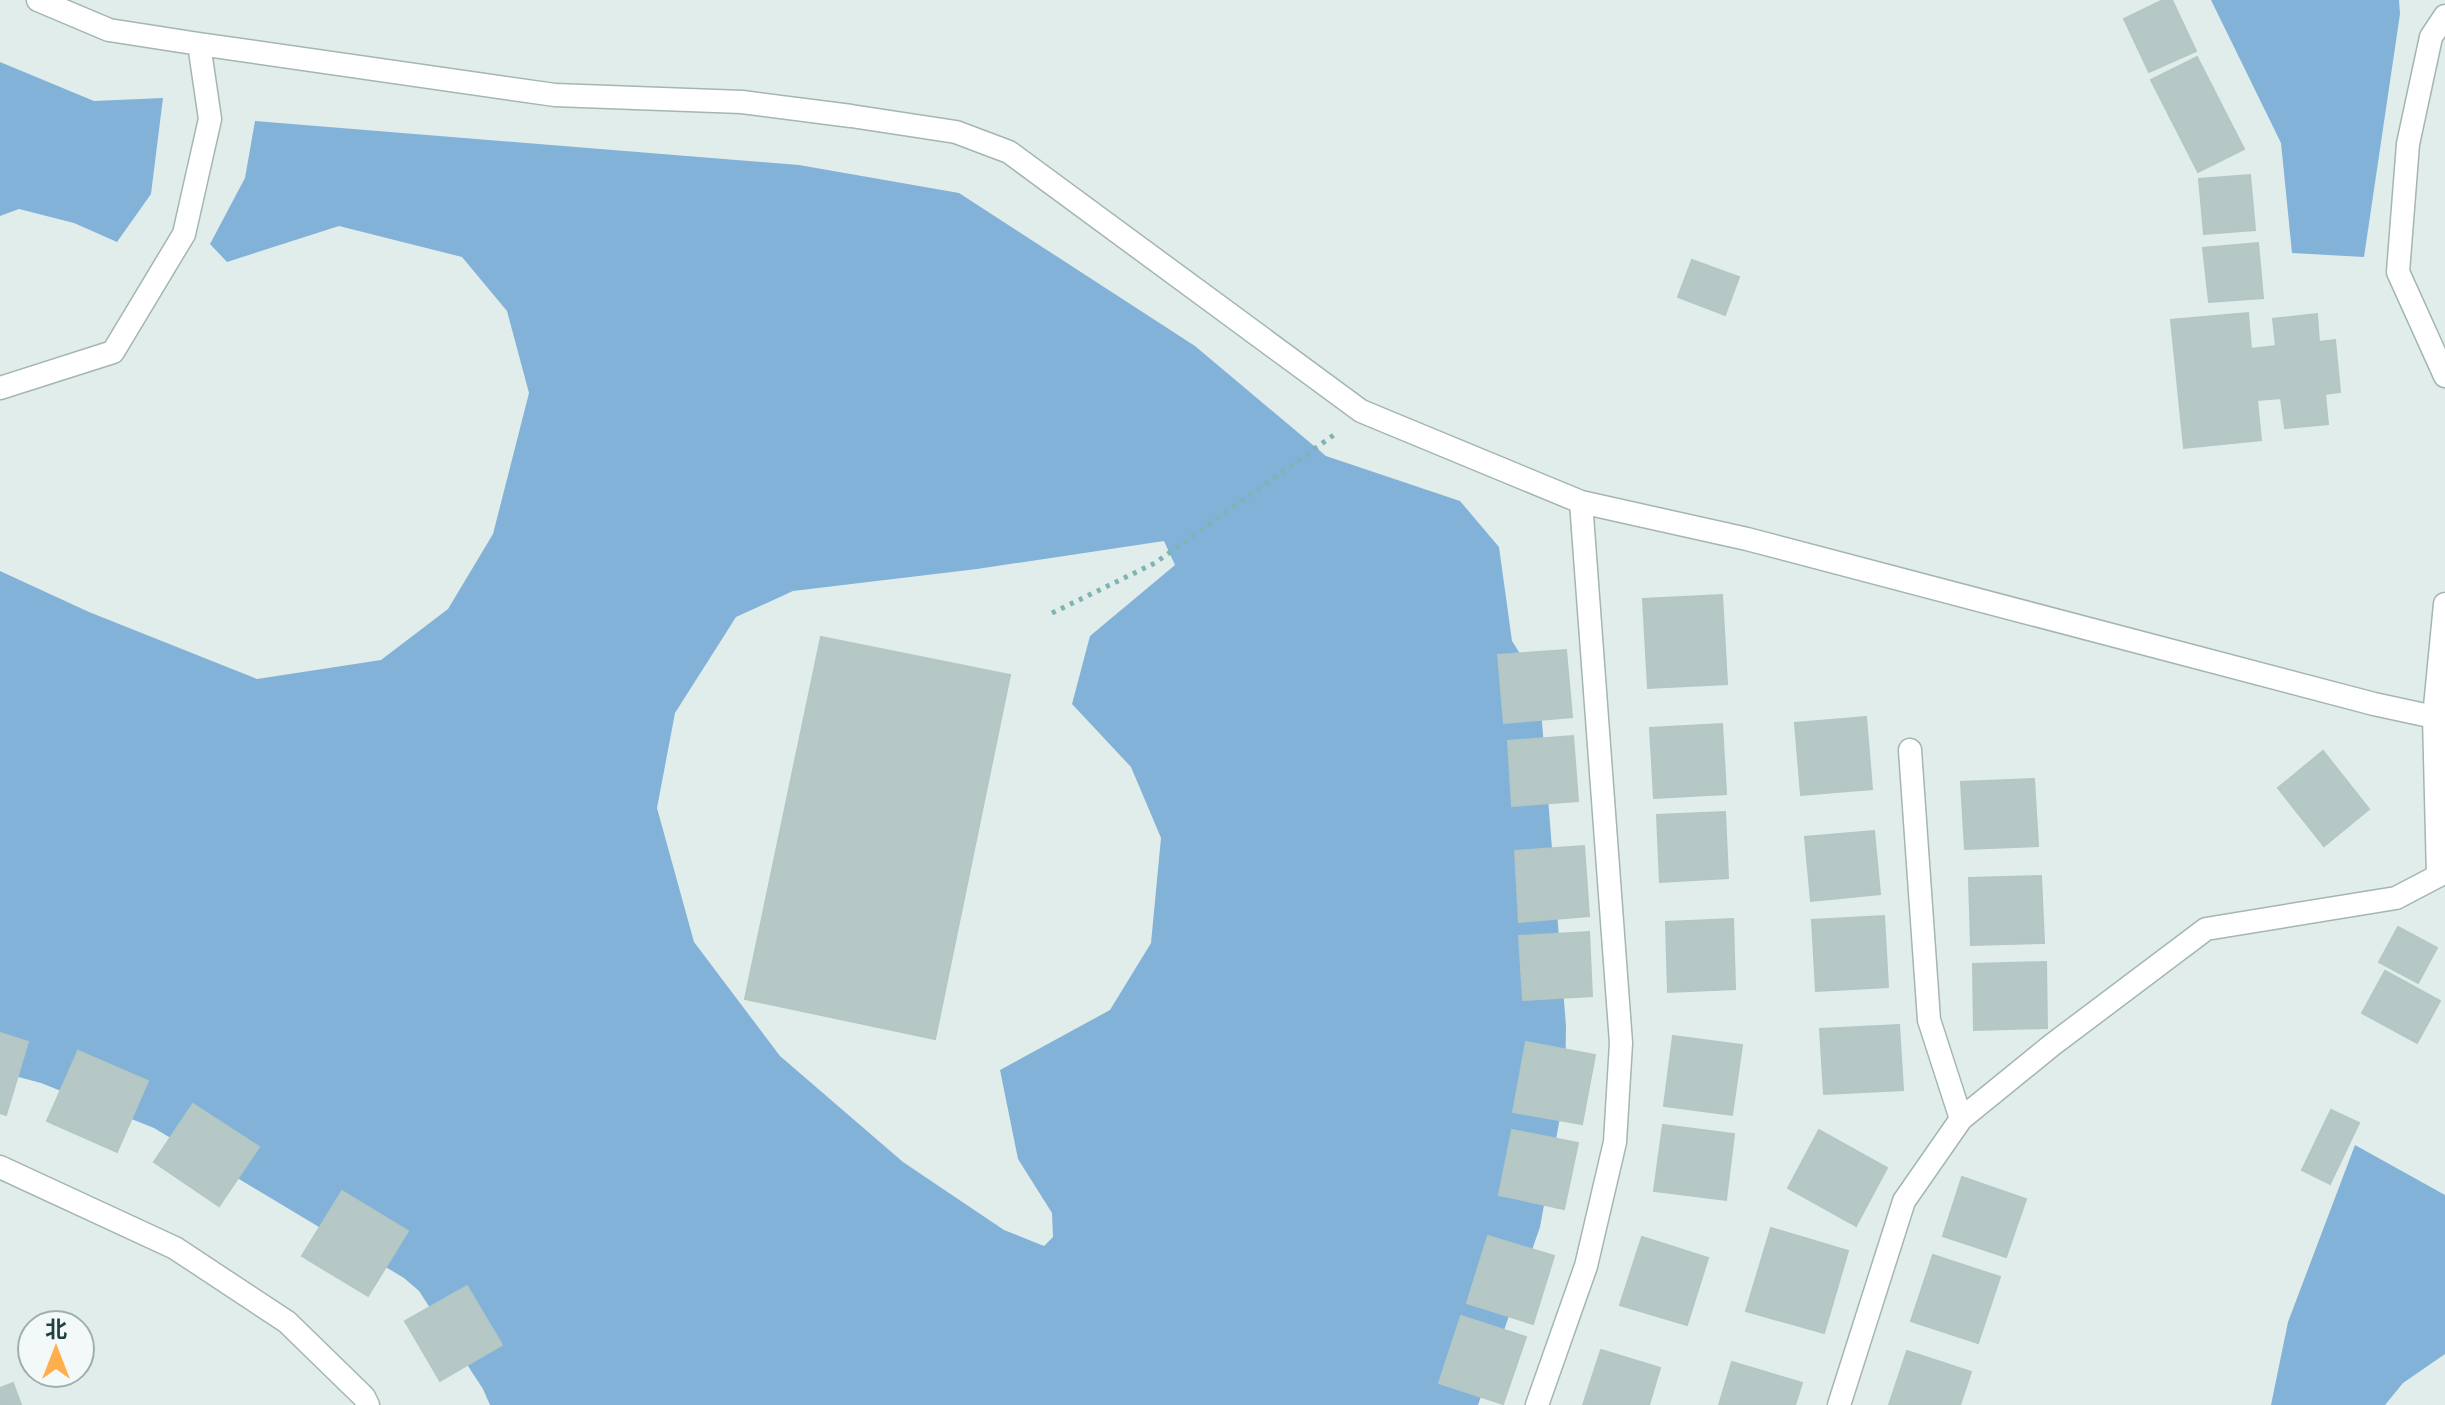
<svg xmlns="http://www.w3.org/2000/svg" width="2445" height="1405" viewBox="0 0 2445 1405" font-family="'Space Grotesk','Noto Sans SC',sans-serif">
  <rect width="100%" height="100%" fill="#e1edeb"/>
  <path fill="#83b2d8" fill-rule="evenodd" d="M2211 0H2399L2400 14 2364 257 2292 253 2281 143Z
    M0 62 94 101 163 98 151 194 117 242 74 223 19 209 0 216Z
    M255 121 799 165 959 193 1195 346 1326 456 1460 501 1499 547 1512 641 1539 684 1566 1026 1565 1090 1540 1227 1478 1405H490L483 1389 419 1291 404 1278 154 1128 41 1083 0 1072V571L89 612 257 679 381 660 448 609 493 534 529 393 507 311 462 257 339 226 227 262 210 244 245 178ZM1164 541 1175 565 1090 636 1072 704 1131 767 1161 838 1151 943 1110 1010 1000 1070 1018 1159 1052 1213 1053 1237 1044 1246 1004 1230 903 1162 780 1056 694 942 657 808 675 713 736 617 793 591 977 569Z
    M2355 1145 2445 1195V1354L2403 1383 2385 1405H2271L2288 1322Z"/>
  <path fill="#b6c8c6" stroke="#b3c7c5" stroke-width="2" d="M2163 0H2172L2196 51 2149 72 2124 19Z
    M2197 57 2244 149 2198 172 2151 80Z
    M2250 175 2255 230 2204 234 2199 179Z
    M2258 243 2263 298 2209 302 2203 248Z
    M1692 260 1739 277 1725 315 1678 297Z
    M2248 313 2251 349 2276 346 2273 319 2317 314 2319 342 2335 340 2340 392 2325 394 2328 424 2285 428 2281 398 2257 400 2261 440 2184 448 2171 320Z
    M1722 595 1727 684 1648 688 1643 599Z
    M821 637 1010 675 935 1039 745 999Z
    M1566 650 1572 717 1504 723 1498 655Z
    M1866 717 1872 789 1801 795 1795 723Z
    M1722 724 1726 794 1654 798 1650 728Z
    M1573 736 1578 801 1512 806 1508 741Z
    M2323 751 2369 809 2324 846 2278 788Z
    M2034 779 2038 846 1965 849 1961 782Z
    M1725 812 1728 878 1660 882 1657 815Z
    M1874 831 1880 894 1811 901 1805 837Z
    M1584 846 1589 916 1519 922 1515 851Z
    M2041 876 2044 943 1971 945 1969 878Z
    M1884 916 1888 987 1816 991 1812 920Z
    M1733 919 1735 989 1668 992 1666 922Z
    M2398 927 2437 948 2418 983 2379 962Z
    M1589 932 1592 996 1523 1000 1519 936Z
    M2046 962 2047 1028 1974 1030 1973 964Z
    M2385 971 2440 1001 2417 1043 2362 1013Z
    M1899 1025 1903 1090 1824 1094 1820 1029Z
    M0 1033 28 1042 6 1115 0 1113Z
    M1673 1036 1742 1045 1732 1115 1664 1106Z
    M1526 1042 1595 1055 1582 1124 1513 1112Z
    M78 1051 148 1081 117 1152 47 1121Z
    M193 1104 259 1147 219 1206 154 1162Z
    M2331 1110 2359 1123 2330 1184 2302 1170Z
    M1663 1125 1734 1134 1726 1200 1654 1191Z
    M1512 1130 1578 1143 1564 1209 1499 1195Z
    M1819 1130 1887 1168 1856 1226 1788 1188Z
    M1962 1177 2026 1199 2006 1257 1943 1236Z
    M342 1191 408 1231 368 1296 302 1256Z
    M1771 1228 1848 1251 1824 1333 1746 1311Z
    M1488 1236 1554 1256 1533 1324 1467 1303Z
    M1642 1237 1708 1258 1687 1325 1620 1305Z
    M1933 1255 2000 1277 1978 1343 1911 1321Z
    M467 1286 502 1345 440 1381 405 1321Z
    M1461 1316 1526 1337 1503 1404 1439 1383Z
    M1601 1350 1660 1368 1649 1405H1583Z
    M1907 1351 1971 1372 1960 1405H1889Z
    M1732 1362 1802 1383 1795 1405H1719Z
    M13 1383 21 1405H0V1388Z"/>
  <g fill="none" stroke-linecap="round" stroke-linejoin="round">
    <g stroke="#a3b5b4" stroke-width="25">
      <path id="lane" d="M38 0 109 30 199 44 555 95 742 102 851 116 956 132 1009 152 1361 411 1581 502 1747 539 2374 704 2434 717
        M2445 16 2431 37 2408 144 2398 272 2445 376
        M0 388 113 352 184 234 210 119 199 44
        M1910 750 1929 1020 1961 1119
        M0 1167 175 1248 287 1322 364 1397 368 1405
        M1537 1405 1586 1266 1615 1142 1621 1043 1581 502
        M1839 1405 1904 1201 1961 1119 2052 1045 2206 929 2396 898 2438 876 2434 717 2445 604"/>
    </g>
    <path stroke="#7eb4b3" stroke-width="5" stroke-dasharray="4 6" stroke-linecap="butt" d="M1052 613 1155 563 1338 432"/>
    <use href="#lane" stroke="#fff" stroke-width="22"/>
  </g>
  <g transform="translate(56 1349)"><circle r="38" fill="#f2f9f8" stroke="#9eafae" stroke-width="2"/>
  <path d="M0-6L14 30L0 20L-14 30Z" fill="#ffae4d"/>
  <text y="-12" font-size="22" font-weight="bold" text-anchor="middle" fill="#1f3f40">北</text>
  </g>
</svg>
